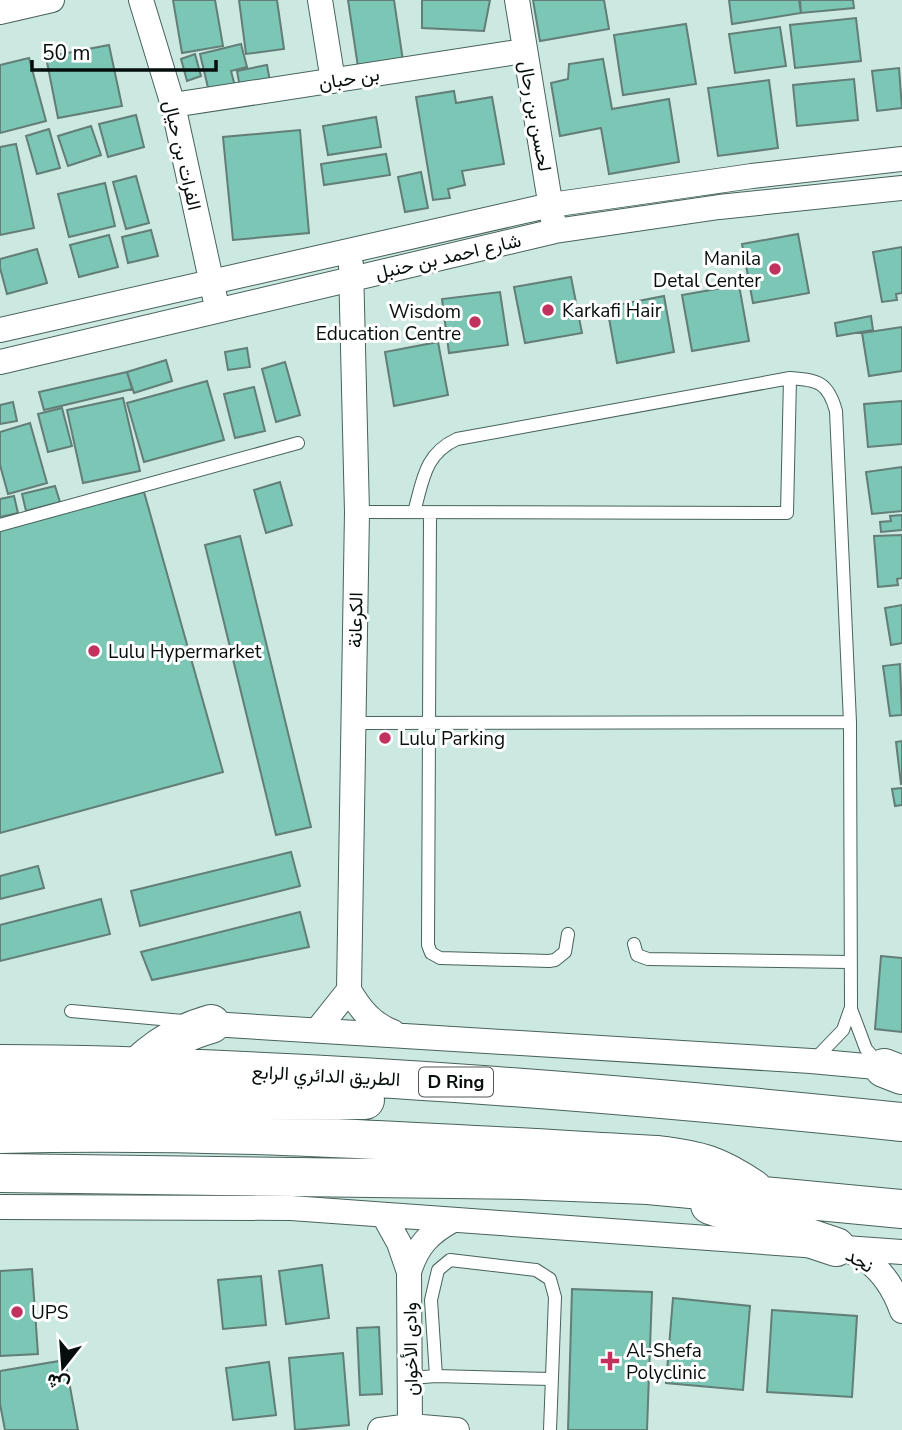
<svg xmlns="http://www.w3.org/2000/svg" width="902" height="1430" viewBox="0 0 902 1430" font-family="'Nunito Sans',Vazirmatn,sans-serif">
  <rect width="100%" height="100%" fill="#cbe8e1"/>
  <path fill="#7bc6b5" stroke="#637d77" stroke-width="2" d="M173 0H215L223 46 182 53Z
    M239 0H277L284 49 246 54Z
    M348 0H394L403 61 358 67Z
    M422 0H490L484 31 422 28Z
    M533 0H604L609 29 540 41Z
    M729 0H799L801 13 732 24Z
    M800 0H853L854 8 801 13Z
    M856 18 861 61 795 68 790 25Z
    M686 24 696 84 623 95 614 35Z
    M780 27 786 66 735 73 729 34Z
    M241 44 247 67 231 71 236 90 210 96 200 54Z
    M109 45 122 106 58 118 46 57Z
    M195 54 201 76 187 81 181 59Z
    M29 58 46 121 0 133V65Z
    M603 59 612 109 669 99 679 162 609 174 601 128 560 136 551 83 568 79 569 64Z
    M267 65 271 87 241 93 237 71Z
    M899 68 902 108 877 111 872 71Z
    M854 79 858 120 797 126 793 85Z
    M769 80 778 148 718 156 708 88Z
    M454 91 456 103 492 97 504 164 462 171 465 185 448 189 450 198 433 200 416 97Z
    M136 115 144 147 108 157 99 124Z
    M376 117 381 147 328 155 323 126Z
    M91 126 101 155 68 166 58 136Z
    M49 129 60 168 37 174 26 136Z
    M300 130 309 233 233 240 223 137Z
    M16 144 34 228 0 235V147Z
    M386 154 390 175 324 185 321 164Z
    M421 172 428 208 405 212 398 177Z
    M136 176 149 223 126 229 113 182Z
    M105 183 115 226 69 237 58 194Z
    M151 230 158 256 128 263 122 237Z
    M798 234 809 293 753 303 742 244Z
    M109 235 118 267 79 277 70 245Z
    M902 247V293L896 294 897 300 882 302 873 252Z
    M37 249 47 283 7 294 0 268V259Z
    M571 277 582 333 525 343 514 287Z
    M739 285 749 341 692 351 682 295Z
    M500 292 508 345 449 353 442 299Z
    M664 296 674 352 617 363 607 307Z
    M871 316 873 330 837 336 835 323Z
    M902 327V371L869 376 862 333Z
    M438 342 448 395 394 406 385 352Z
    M247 348 250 367 228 370 225 352Z
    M166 360 172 381 134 393 127 372Z
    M285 362 300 415 276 422 262 369Z
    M127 372 132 389 44 410 39 392Z
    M207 381 224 440 144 462 127 403Z
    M254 387 265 431 235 438 224 394Z
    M123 398 140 471 83 483 67 410Z
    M902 401V444L868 447 864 404Z
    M13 402 17 421 0 424V405Z
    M62 408 72 446 48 452 38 414Z
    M30 423 47 483 8 494 0 465V432Z
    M902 467V511L872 514 866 472Z
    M280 482 292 525 266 533 254 490Z
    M55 486 60 502 26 511 22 494Z
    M144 492 223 772 0 833V529Z
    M14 496 18 513 0 517V499Z
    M902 515V530L881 532 880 522 891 521 890 516Z
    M902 535V578L897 579 898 585 878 587 874 536Z
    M240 536 311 827 276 835 205 545Z
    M902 605V643L891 645 885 608Z
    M900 664 902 715 890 716 883 666Z
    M902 741V784H901L896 742Z
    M902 788V805L895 806 892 789Z
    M291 852 300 886 140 926 131 891Z
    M38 866 44 888 0 899V876Z
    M101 899 110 934 0 961V925Z
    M300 912 309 947 152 980 141 952Z
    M881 956 902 958V1032L875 1029Z
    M322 1265 329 1318 286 1324 279 1271Z
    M32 1269 38 1354 0 1356V1271Z
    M261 1276 266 1325 223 1329 218 1280Z
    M572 1289 652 1292 647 1430H568Z
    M673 1298 750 1306 743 1390 666 1383Z
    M772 1310 857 1316 852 1397 767 1392Z
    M379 1327 382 1394 360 1395 357 1328Z
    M343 1353 349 1425 295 1430 289 1358Z
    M65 1360 78 1430H5L0 1404V1371Z
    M269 1362 276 1415 233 1420 226 1368Z"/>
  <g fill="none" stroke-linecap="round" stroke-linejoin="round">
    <g stroke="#48625c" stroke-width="14">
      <path id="service" d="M790 378C818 380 828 382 836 411L850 722 851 1009 866 1049 880 1065
        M357 512 787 513 790 378 457 439C424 454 423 481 414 512
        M430 513 428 945 431 953 440 958 549 961 555 960 565 952 568 934
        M0 525 298 443
        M353 723 850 722
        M634 944 637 955 648 959 849 962
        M71 1011 183 1021
        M815 1059 843 1030 850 1010
        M436 1376 431 1300 438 1270 450 1260 536 1270 550 1279 555 1297 550 1430
        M411 1378 436 1376 551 1379"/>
    </g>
    <g stroke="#48625c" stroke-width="26">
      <path id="minor" d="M141 0 173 105 215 298
        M320 0 333 81
        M517 0 553 220
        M0 12 52 0
        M173 105 524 51
        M0 330 551 205 752 176 902 159
        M0 362 555 231 719 207 902 188
        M349 990C360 1009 372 1024 393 1032
        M211 1024 811 1061 898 1069
        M318 1029 349 990 357 512 351 265
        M0 1207 291 1208 902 1252
        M384 1216 399 1243 409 1272 410 1426
        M847 1250C875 1260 892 1283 902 1311
        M409 1272C417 1246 429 1233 453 1220
        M380 1430 410 1426 457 1430"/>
    </g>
    <g stroke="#48625c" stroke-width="40">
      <path id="primary" d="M0 1064C95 1064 190 1068 285 1073 491 1083 697 1101 902 1122
        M138 1066C160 1045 182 1032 211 1024
        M884 1068 902 1075
        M0 1101 365 1100
        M0 1134C220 1128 439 1143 658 1155 700 1160 718 1165 753 1189
        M0 1173 521 1180 648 1185 902 1209
        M710 1205 836 1247"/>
    </g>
    <use href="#service" stroke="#fff" stroke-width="12"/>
    <use href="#minor" stroke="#fff" stroke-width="24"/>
    <use href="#primary" stroke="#fff" stroke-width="38"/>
  </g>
  <g fill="#c1325e" stroke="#fff" stroke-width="2.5">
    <circle cx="775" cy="269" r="7"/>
    <circle cx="548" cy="310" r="7"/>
    <circle cx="475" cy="322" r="7"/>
    <circle cx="94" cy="651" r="7"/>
    <circle cx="385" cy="738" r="7"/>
    <circle cx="17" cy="1312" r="7"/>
    <path d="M606.5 1350.5h7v7h7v7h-7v7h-7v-7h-7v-7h7z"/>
  </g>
  <g text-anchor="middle" stroke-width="6" stroke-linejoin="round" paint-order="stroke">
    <rect fill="#fff" stroke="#505655" stroke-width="2" x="419" y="1067.5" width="74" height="29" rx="5"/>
    <g font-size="18" font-weight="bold" fill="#050e0c">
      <text x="456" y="1088">D Ring</text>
    </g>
    <g font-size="19" fill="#050e0c" stroke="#fff">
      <text transform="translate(349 78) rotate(-9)" y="7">بن حبان</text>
      <text transform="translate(536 116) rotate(80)" y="7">لحسن بن رحال</text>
      <text transform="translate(183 155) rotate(77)" y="7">الفرات بن حيال</text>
      <text transform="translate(448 256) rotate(-13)" y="7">شارع احمد بن حنبل</text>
      <text transform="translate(355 620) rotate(-89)" y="7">الكرعانة</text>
      <text transform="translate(326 1075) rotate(3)" y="7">الطريق الدائري الرابع</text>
      <text transform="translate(860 1260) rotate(31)" y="7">نجد</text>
      <text transform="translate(410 1349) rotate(-91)" y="7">وادى الأخوان</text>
    </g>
    <g font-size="19" fill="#050e0c" stroke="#fff" text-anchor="start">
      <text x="761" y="265" text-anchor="end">Manila<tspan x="761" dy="22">Detal Center</tspan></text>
      <text x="562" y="317">Karkafi Hair</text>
      <text x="461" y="318" text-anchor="end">Wisdom<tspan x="461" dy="22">Education Centre</tspan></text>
      <text x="108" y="658">Lulu Hypermarket</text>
      <text x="399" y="745">Lulu Parking</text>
      <text x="31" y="1319">UPS</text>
      <text x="626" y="1357">Al-Shefa<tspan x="626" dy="22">Polyclinic</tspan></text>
    </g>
  </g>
  <g transform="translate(63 1367) rotate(197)" stroke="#ffffff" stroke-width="5" paint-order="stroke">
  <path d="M0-5L12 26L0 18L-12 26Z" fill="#050e0c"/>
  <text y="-10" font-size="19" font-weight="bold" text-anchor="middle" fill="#050e0c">ش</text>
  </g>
  <path d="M32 60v10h184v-10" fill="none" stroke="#050e0c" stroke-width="3.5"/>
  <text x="42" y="60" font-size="21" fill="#050e0c" stroke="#ffffff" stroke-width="5" paint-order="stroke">50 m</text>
</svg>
